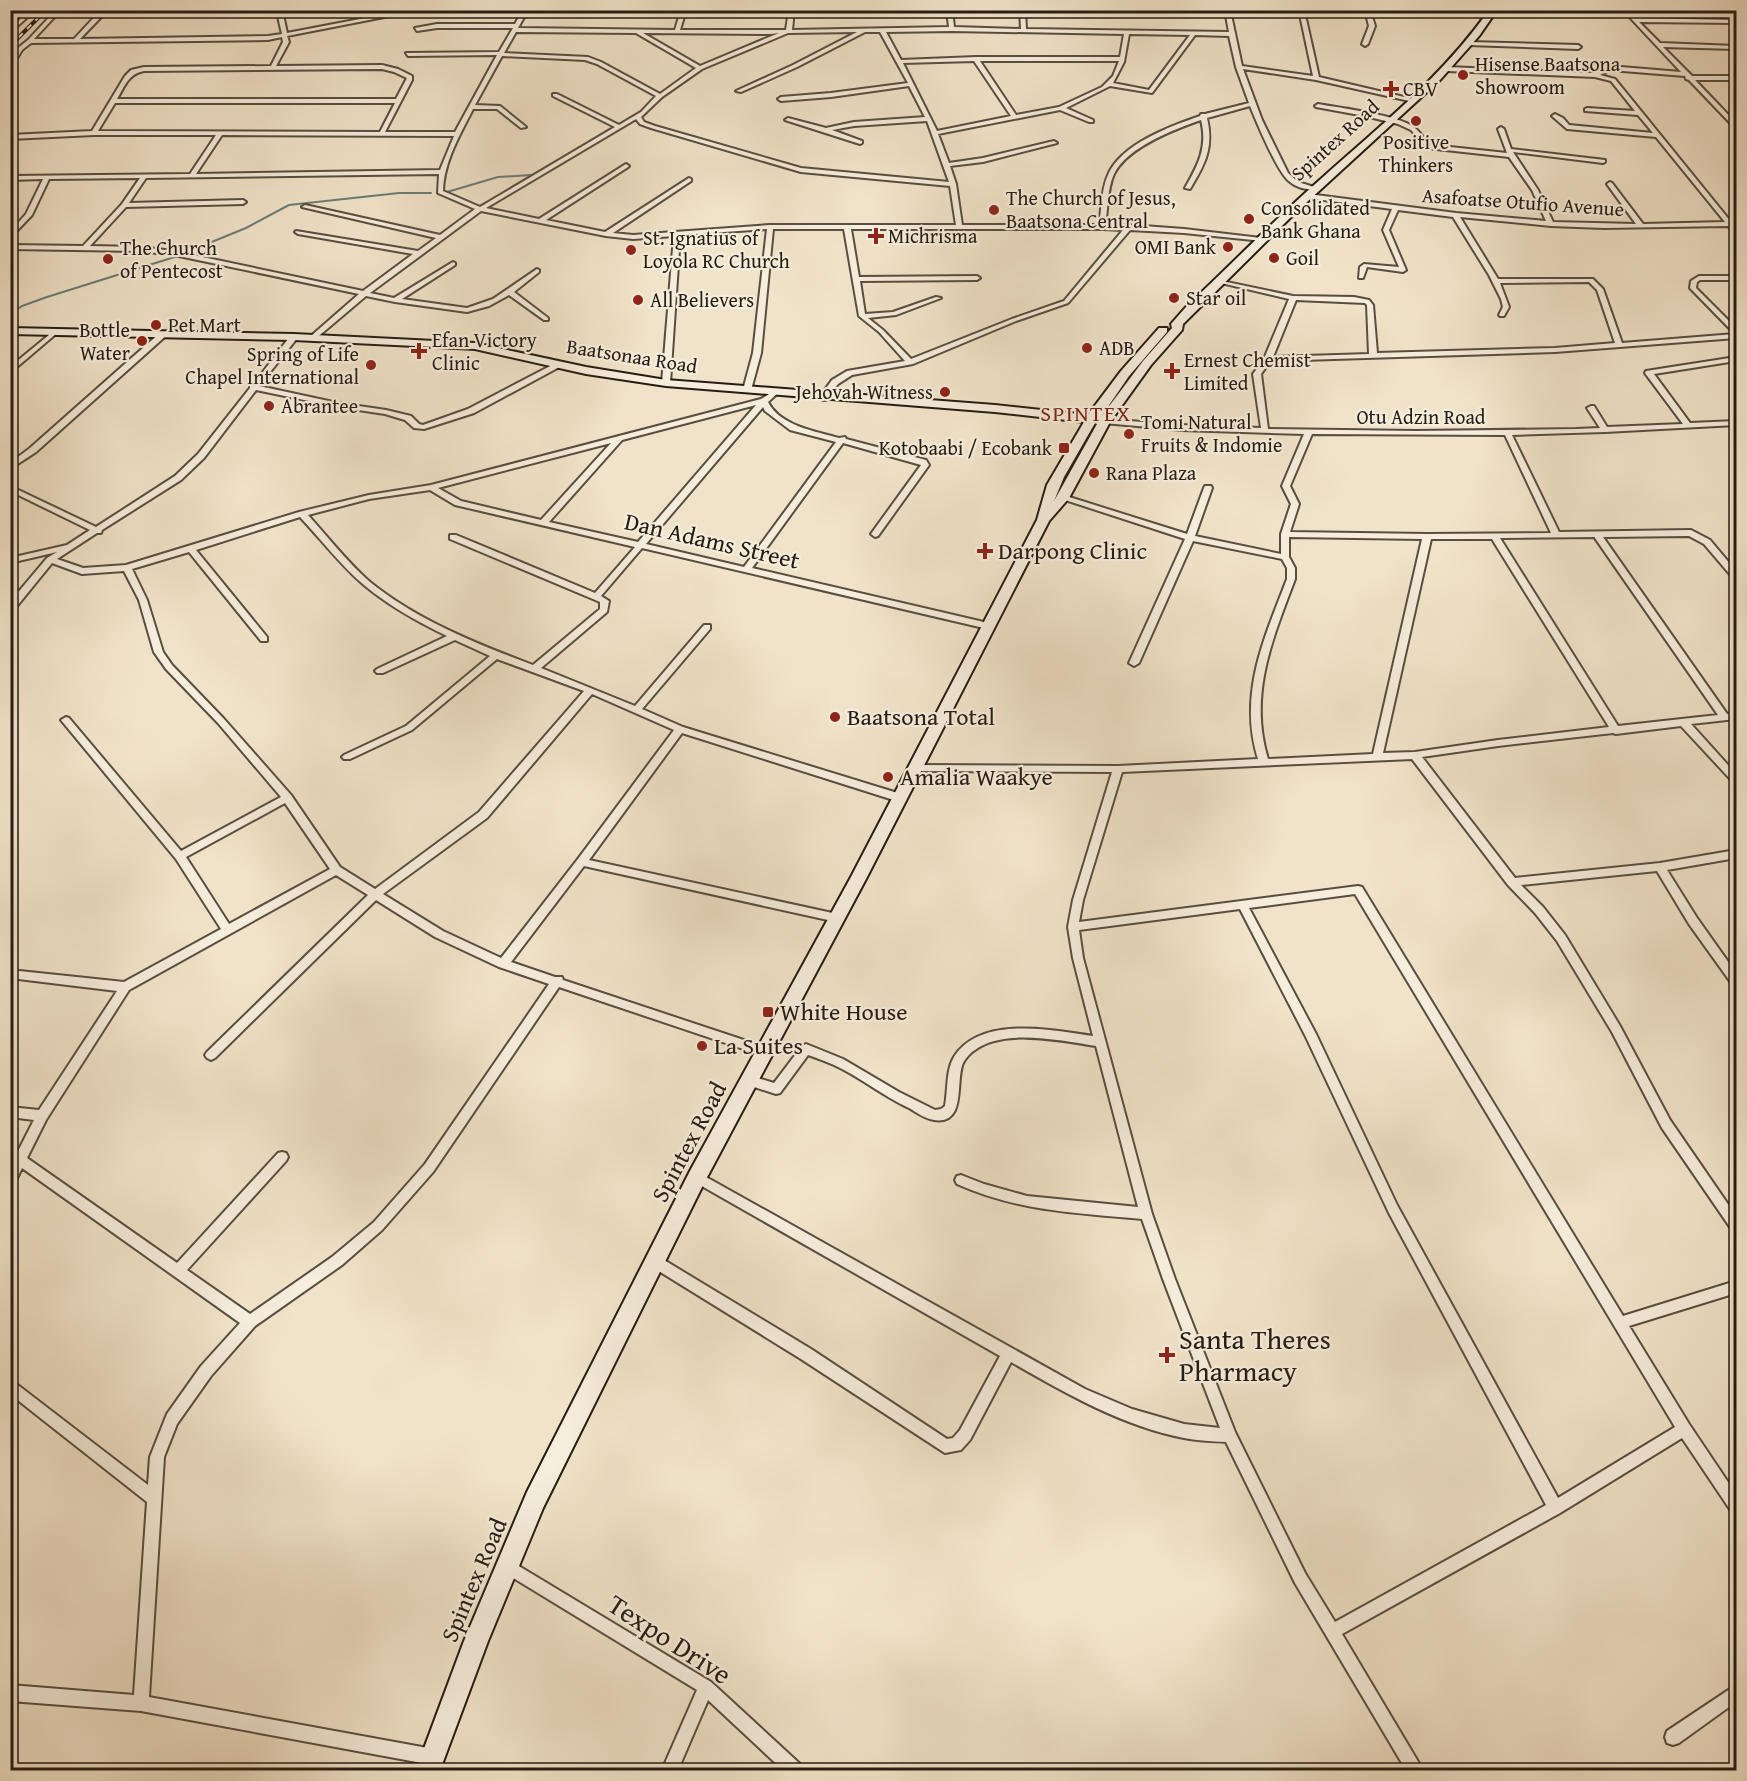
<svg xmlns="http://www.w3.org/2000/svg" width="1747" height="1781" viewBox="0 0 1747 1781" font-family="'Gentium Book Plus',serif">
  <rect width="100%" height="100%" fill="#f1e3c9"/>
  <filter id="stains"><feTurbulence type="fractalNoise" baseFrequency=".00333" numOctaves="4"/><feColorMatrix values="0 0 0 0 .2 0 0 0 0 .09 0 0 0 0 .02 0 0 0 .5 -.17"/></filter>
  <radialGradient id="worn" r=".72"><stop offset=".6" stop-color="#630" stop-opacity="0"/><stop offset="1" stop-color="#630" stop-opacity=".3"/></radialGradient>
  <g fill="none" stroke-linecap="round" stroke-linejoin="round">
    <path stroke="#6c7d78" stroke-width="2" d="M447 192 498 177 531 175
      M192 250 246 228 289 205 399 193H431
      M10 314 22 306 47 297 181 255"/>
    <g stroke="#584e40" stroke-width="4">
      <path id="street" d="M30 10H35L10 33V29Z
        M56 10H61L34 39H74L101 10H282L287 33 407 10H420L287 36 289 42 276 66 382 65 398 69 412 76V80L385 132H455L497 55 408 56 406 53 499 52 513 28H437L417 31 415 28 437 24H515L523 10H528L518 28 675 30 681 10H686L680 30H786L789 10H794L792 30 949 27 947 10H952L954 27 1021 29 1020 10H1025L1026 29 1229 32 1225 10H1230L1242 66 1313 76 1299 10H1304L1319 77 1417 100 1414 102 1316 80 1243 69 1262 120 1288 173 1298 182 1317 188V190C1309 190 1297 188 1290 182 1277 172 1257 123 1250 106L1207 118C1214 148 1205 164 1190 189L1185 188C1198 165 1208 147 1201 120 1175 129 1127 147 1114 174 1107 189 1108 209 1105 225H1129L1184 229 1261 238 1264 240 1263 241 1184 233 1130 230 1068 303 1016 321 913 364 852 375 838 384 826 400H823L819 398 832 380 847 371 905 361 879 332 859 316 844 229H773L761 353 751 390 747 392 743 390 753 353 767 229 680 235 670 383 666 385 662 383 674 236 633 239 606 236 481 211 370 293 394 298 453 262 455 263V265L402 299 467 308 493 299 537 269 539 270V272L514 292 548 318V320H544L509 295 489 306 467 312 395 302 366 296 314 340 310 338 311 336 359 294 174 255 139 251 10 249V245L83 246 122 204 140 178 49 179 32 215 10 238V232L26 214 43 179 10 180V176L190 174 216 135H94L10 139V135L92 131 125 76 131 70 144 67 271 66 283 42 282 37 268 40 31 43 22 50 10 70V62L18 48 28 40ZM277 12 282 34 268 36 80 39 103 15H242ZM952 31 1124 34 1120 57H976L901 60 886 32ZM516 32 636 33 696 68 660 94 601 62 588 57 504 53ZM857 32 793 65 736 91 741 92 797 67 865 32H880L908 83 831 93 781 97 778 99 781 101 831 97 909 86 925 117 854 122 826 128 788 118 785 120 860 144 862 143V141L832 130 854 126 927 121 949 182 801 168 655 126 644 122 641 117 662 97 702 69 788 33ZM643 33 771 34 779 33 700 66ZM1129 34 1190 35 1149 90 1113 83 1124 62ZM1195 35 1229 36 1236 67 1249 103 1205 114H1201L1200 116C1171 126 1121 144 1108 175 1101 190 1102 209 1099 225H962L956 184 950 166 983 162 1057 143 1054 141 983 158 949 163 938 134 1060 110 1089 122H1093V120L1066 108 1110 86 1152 93ZM502 56 585 60 597 64 656 96 641 112 619 125 557 94H553V96L615 127 480 207 443 191C444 161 460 135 473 109H497L521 128 526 127 500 106 475 105ZM974 61 1011 116 937 131 903 63ZM980 61H1119L1113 76 1102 87 1059 107 1016 115ZM382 69 394 72 407 78 396 99H117C125 86 128 74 144 71ZM115 103H395L380 132 98 131ZM636 119 640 124 651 128 801 172 950 186 956 225H770L633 235 613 233 691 181V179L689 178 605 232 546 220 628 167 629 166 626 164 539 219 486 208ZM222 135 454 136 440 170 196 174ZM439 174 438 193 475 209 440 235 305 205 302 207 436 238 418 251 296 231 295 232 298 234 413 254 363 291 174 251 139 247 90 246 126 207 243 204 246 202 243 200 129 203 146 178ZM851 229H1102L1123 230 1064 301 1012 319 911 359 883 330 868 318 896 315 941 298 936 297 893 312 865 314 860 281 977 280 980 278 977 276 859 277Z
        M1365 10H1370L1375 26 1368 44 1365 46 1362 44 1369 26Z
        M1447 10H1492L1495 12 1492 14Z
        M1623 10H1628L1636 18 1736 20V23L1639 22 1660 43 1736 46V49L1663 47 1692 76H1736V80H1695L1736 123V128L1734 127 1689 80 1686 79 1685 76 1610 70 1600 75 1615 79 1731 222H1736V226H1734L1736 228V234L1734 233 1728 226 1604 228 1551 226 1460 217 1498 279H1593L1603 289 1622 343 1735 334 1690 288 1691 281 1699 276H1736V280H1700L1697 282 1696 288 1736 328V338L1555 352 1270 361 1261 374 1268 429 1416 431 1576 429 1600 428 1587 408 1591 406H1594L1607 427 1683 424 1645 373 1646 371 1736 357V361L1654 374 1690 423 1736 421V425L1605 432 1512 435 1559 532 1691 530 1710 540 1736 571V579L1733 578 1704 544 1689 536 1603 537 1727 714 1736 713V719L1691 724 1736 774V783L1733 782 1681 726 1616 734 1613 733 1498 746 1422 757 1515 878 1660 863 1736 850V858L1667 870 1697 918 1736 973V985L1732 984 1689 924 1657 871 1521 885 1543 907 1565 935 1620 1026 1670 1120 1736 1216V1232L1732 1230 1662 1128 1612 1032 1557 941 1535 913 1508 885 1412 759 1122 772 1083 900 1079 922 1358 886 1362 887 1623 1316 1736 1281V1293L1629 1326 1689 1424 1736 1494V1513L1731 1511 1682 1438 1560 1513 1342 1634 1423 1770H1406L1295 1583 1226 1442C1212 1441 1198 1441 1184 1438 1122 1426 1065 1393 1011 1362L970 1440 961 1450 945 1453 801 1359 649 1265 648 1261 649 1257 654 1255 659 1257 811 1349 947 1439 953 1438 960 1430 1000 1356 693 1181 691 1177 693 1173 697 1172 1085 1389 1132 1409 1184 1424 1220 1428 1163 1279 1142 1219C1077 1213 1017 1211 957 1184L955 1180 957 1176 961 1175 984 1184 1027 1196 1138 1207 1096 1046C1062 1041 1004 1028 975 1050 971 1052 965 1059 963 1063 955 1081 967 1125 934 1120 925 1119 916 1112 909 1108 883 1096 860 1077 834 1065 825 1061 817 1058 808 1055L780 1093 776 1094 751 1086 747 1085 745 1081 747 1077 751 1076 774 1083 802 1046 806 1044 843 1059 899 1092 935 1110 941 1109 945 1106C948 1090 946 1070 954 1057 980 1015 1053 1030 1093 1036L1073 958 1068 927 1073 900 1112 772 917 771 912 768 917 765 1118 766 1258 759C1238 694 1264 639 1287 579V568L1282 559 1193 541 1139 663 1134 666 1129 663 1185 539 1059 498 1060 496H1066L1187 534 1204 488 1205 486H1211L1212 488 1195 536 1281 554V534L1291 504 1282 486 1304 434 1181 430 1104 423 1100 421 1104 419 1181 425 1261 428 1253 374 1264 359 1289 299 1217 282V280L1293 296 1354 297 1369 300 1373 305 1377 353 1555 348 1615 343 1597 290 1589 282 1500 283 1509 307 1504 316H1500L1499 315 1503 307 1501 299 1489 275 1453 217 1398 210 1389 230 1406 270 1403 272 1367 267 1363 278H1359L1360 267 1364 264 1399 267 1383 230 1392 209 1308 198 1305 196 1308 194 1456 213 1546 221 1532 190 1509 157 1427 148 1411 130 1398 124 1365 116 1316 107 1315 106 1318 104C1339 108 1400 115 1415 128 1421 133 1424 140 1431 145L1507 153 1498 129 1501 127 1504 129 1511 149 1605 160V162L1603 163 1513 152 1538 190 1553 222 1636 224 1607 184 1610 182 1612 183 1643 224 1725 222 1656 137 1567 129 1552 116 1555 114 1563 118 1569 125 1653 133 1638 115 1585 111V109L1587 108 1635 111 1611 81 1595 77 1447 71 1444 69 1447 67 1594 73 1609 66 1681 72ZM1296 300 1365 303 1367 305 1369 354 1273 357ZM1312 434 1505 435 1551 533 1427 534 1290 532 1299 504 1290 486ZM1289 537 1422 539 1373 754 1268 759C1248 694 1273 638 1295 579V568L1289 557ZM1595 537V538L1718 715 1618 726 1500 538ZM1431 539H1492L1609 727 1498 740 1415 752 1383 753ZM1355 894 1675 1427 1558 1498 1397 1205 1316 1034 1249 908ZM1240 909 1305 1035 1389 1213 1546 1505 1335 1622 1305 1573 1235 1432 1175 1279 1152 1214 1083 958 1079 930Z
        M1470 42 1578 45 1581 47 1578 49 1468 45Z
        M55 330 59 332 57 333 10 373V367Z
        M161 332 168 334 36 452 10 469V463L30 448Z
        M291 335 298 337 259 386 338 403 386 410 411 416 419 424 423 425 468 409 556 363 563 365 474 413 424 429 414 428 405 420 385 414 338 407 256 390 204 458 181 480 102 530 101 533H97L57 559 83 568 126 565 299 512 369 495 431 485 761 399 774 391 778 393 768 402C780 426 815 431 839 438L845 437 846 439 926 460 929 465 878 536 875 537 871 534 921 465 843 443 752 568 988 623 992 626 988 629 642 548 601 596 609 601 607 612 541 668 635 706 704 625H710V629L642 709 683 727 904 795 905 798 900 802 682 733 589 860 837 914 841 915 842 918 841 921 837 922 584 866 511 962 555 977H562L563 980 771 1049 773 1052 771 1055 767 1057 559 987 433 1172 382 1230 342 1265 255 1326 211 1376 177 1424 164 1457 149 1697 433 1749 439 1751 441 1757 439 1763 433 1765 141 1711 10 1701V1685L134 1695 147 1502 10 1394V1379L148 1485 150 1457 167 1414 201 1366 240 1323 22 1168 14 1184 10 1185V1167L34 1120 10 1117V1107L39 1110 117 991 10 978V970L124 982 221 929 176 859 61 720 66 717 69 718 181 851 281 797 218 723 166 669 154 652 139 600 124 571 82 574 52 563 13 611 10 612V602L47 558 57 552 10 563V558L67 545 90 530 10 491V486L96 527 175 476 198 454 250 388V385H253ZM756 405 638 542 549 522 622 440ZM763 407 765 411 790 430 836 442 744 567 646 544ZM611 443 541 520 461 501 438 488ZM430 490 455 505 635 547 595 593 456 535H450V539L600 602V609L533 665C477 644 417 620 370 582 349 564 327 536 308 515L369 499ZM300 517C320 538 342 567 364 585 389 606 418 622 447 636L377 669 375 671 377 673H383L455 640 490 656 406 726 344 755 342 757 344 759H350L412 730 497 659 584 691 479 812 375 889 340 867 291 795 224 719 172 665 163 652 147 600 132 569 189 552 261 641H267V637L196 550ZM592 694 674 730 578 859 501 958 443 931 383 894 487 818ZM285 803 330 869 229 924 186 857ZM336 875 368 895 207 1052 205 1055 207 1058 211 1060 215 1058 376 900 435 937 499 967 549 984 425 1164 374 1222 332 1257 250 1314 187 1270 286 1161 288 1157 286 1153 282 1152 278 1153 177 1263 27 1158 46 1120 129 990Z
        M507 1559 711 1682 800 1764 802 1770H783L708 1700 678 1770H662L697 1690 502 1571 500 1566 502 1561Z
        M1736 1685V1702L1679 1743 1673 1745 1667 1743 1665 1737 1667 1731Z"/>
    </g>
    <g stroke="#251d13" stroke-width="4">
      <path id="secondary" d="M1489 10H1497L1479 36 1440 80 1295 213 1183 324 1182 330 1151 365 1110 422 1069 498 1049 521 867 877 704 1183 543 1508 488 1641 440 1770H416L464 1641 527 1492 690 1171 851 877 1037 520 1047 485 1084 422 995 412 666 386 586 374 475 349 294 340 10 334V328L294 334 475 343 586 367 666 380 995 405 1088 415 1121 371 1159 328H1167V332L1129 376 1101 417 1143 361 1172 328 1171 324 1186 307C1232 264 1275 219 1322 178 1381 125 1443 76 1489 10ZM1095 423 1097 424 1054 501 1064 477Z"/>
    </g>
    <use href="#street" fill="#f6eddc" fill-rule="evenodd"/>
    <use href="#secondary" fill="#f6eddc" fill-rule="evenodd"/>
    <g stroke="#251d13" stroke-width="4">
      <path id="rail" d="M10 46 46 10"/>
    </g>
    <use href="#rail" stroke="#f6eddc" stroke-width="2" stroke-dasharray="6" stroke-linecap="butt"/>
  </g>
  <g fill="#8f2418" stroke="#f6eddc" stroke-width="2">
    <circle cx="1463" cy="75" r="6"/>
    <path d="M1388 80h6v6h6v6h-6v6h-6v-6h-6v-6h6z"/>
    <circle cx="1416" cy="121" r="6"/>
    <circle cx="994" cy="210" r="6"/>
    <circle cx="1249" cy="219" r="6"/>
    <path d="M873 227h6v6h6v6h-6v6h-6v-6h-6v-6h6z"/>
    <circle cx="1228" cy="247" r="6"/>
    <circle cx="631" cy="250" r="6"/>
    <circle cx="1274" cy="258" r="6"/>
    <circle cx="108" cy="259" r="6"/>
    <circle cx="1174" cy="298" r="6"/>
    <circle cx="638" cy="300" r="6"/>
    <circle cx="156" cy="325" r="6"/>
    <circle cx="142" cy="341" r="6"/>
    <circle cx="1087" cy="348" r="6"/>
    <path d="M416 342h6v6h6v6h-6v6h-6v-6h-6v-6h6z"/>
    <circle cx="371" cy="365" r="6"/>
    <path d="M1169 362h6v6h6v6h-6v6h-6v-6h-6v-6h6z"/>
    <circle cx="945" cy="392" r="6"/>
    <circle cx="269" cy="406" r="6"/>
    <circle cx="1129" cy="434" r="6"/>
    <rect x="1058" y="442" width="12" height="12" rx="3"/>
    <circle cx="1094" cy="473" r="6"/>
    <path d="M982 542h6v6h6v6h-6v6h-6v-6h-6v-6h6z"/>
    <circle cx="835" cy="717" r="6"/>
    <circle cx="888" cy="777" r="6"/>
    <rect x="762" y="1006" width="12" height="12" rx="3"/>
    <circle cx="702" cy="1046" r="6"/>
    <path d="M1164 1346h6v6h6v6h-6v6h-6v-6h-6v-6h6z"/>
  </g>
  <g text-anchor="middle" stroke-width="4.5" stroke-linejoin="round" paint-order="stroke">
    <g font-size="20" fill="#251d13" stroke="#f6eddc" text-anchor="start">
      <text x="1475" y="71">Hisense Baatsona<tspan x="1475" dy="23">Showroom</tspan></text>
      <text x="1403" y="96">CBV</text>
      <text x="1416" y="149" text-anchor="middle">Positive<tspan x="1416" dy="23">Thinkers</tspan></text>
      <text x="1006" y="205">The Church of Jesus,<tspan x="1006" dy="23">Baatsona Central</tspan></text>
      <text x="1261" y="215">Consolidated<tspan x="1261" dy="23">Bank Ghana</tspan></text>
      <text x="888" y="243">Michrisma</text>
      <text x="643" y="245">St. Ignatius of<tspan x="643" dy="23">Loyola RC Church</tspan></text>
      <text x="1216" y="254" text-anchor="end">OMI Bank</text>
      <text x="120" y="255">The Church<tspan x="120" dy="23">of Pentecost</tspan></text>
      <text x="1286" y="265">Goil</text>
      <text x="1186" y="305">Star oil</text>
      <text x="650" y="307">All Believers</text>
      <text x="168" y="332">Pet Mart</text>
      <text x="130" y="337" text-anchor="end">Bottle<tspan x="130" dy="23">Water</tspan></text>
      <text x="432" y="347">Efan Victory<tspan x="432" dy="23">Clinic</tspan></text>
      <text x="1099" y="355">ADB</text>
      <text x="359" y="361" text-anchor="end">Spring of Life<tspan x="359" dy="23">Chapel International</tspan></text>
      <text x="1184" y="367">Ernest Chemist<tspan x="1184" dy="23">Limited</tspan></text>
      <text x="933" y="399" text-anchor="end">Jehovah Witness</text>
      <text x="281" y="413">Abrantee</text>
      <text x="1141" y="429">Tomi Natural<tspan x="1141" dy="23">Fruits &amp; Indomie</tspan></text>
      <text x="1052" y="455" text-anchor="end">Kotobaabi / Ecobank</text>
      <text x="1106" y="480">Rana Plaza</text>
    </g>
    <g font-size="20" fill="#251d13" stroke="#f6eddc">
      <text transform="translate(1335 140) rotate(-42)" y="7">Spintex Road</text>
      <text transform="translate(1523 202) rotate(4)" y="7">Asafoatse Otufio Avenue</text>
      <text transform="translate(632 356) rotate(9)" y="7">Baatsonaa Road</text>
      <text x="1421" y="424">Otu Adzin Road</text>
    </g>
    <g font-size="22" letter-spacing="1.5" fill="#7a1f14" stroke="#f6eddc">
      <text x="1086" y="421">SPINTEX</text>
    </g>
    <g font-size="24" fill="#251d13" stroke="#f6eddc">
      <text transform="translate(712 541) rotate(13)" y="8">Dan Adams Street</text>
      <text transform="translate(689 1142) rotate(-62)" y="8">Spintex Road</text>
      <text transform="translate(474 1580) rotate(-67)" y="8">Spintex Road</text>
    </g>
    <g font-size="24" fill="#251d13" stroke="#f6eddc" text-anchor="start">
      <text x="998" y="559">Darpong Clinic</text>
      <text x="847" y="725">Baatsona Total</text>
      <text x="900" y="785">Amalia Waakye</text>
      <text x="780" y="1020">White House</text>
      <text x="714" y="1054">La Suites</text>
    </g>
    <g font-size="28" fill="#251d13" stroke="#f6eddc" text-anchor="start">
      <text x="1179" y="1349">Santa Theres<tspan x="1179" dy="32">Pharmacy</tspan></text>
    </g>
    <g font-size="28" fill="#251d13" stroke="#f6eddc">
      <text transform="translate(670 1639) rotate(33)" y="10">Texpo Drive</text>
    </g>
  </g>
  <rect width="1747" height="1781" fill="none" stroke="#f1e3c9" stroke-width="36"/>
  <rect x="12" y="12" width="1723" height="1757" fill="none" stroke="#251d13" stroke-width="3"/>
  <rect x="18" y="18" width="1711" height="1745" fill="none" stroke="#251d13" stroke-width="1.5"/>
  <rect width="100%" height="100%" filter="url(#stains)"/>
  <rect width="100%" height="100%" fill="url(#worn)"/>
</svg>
